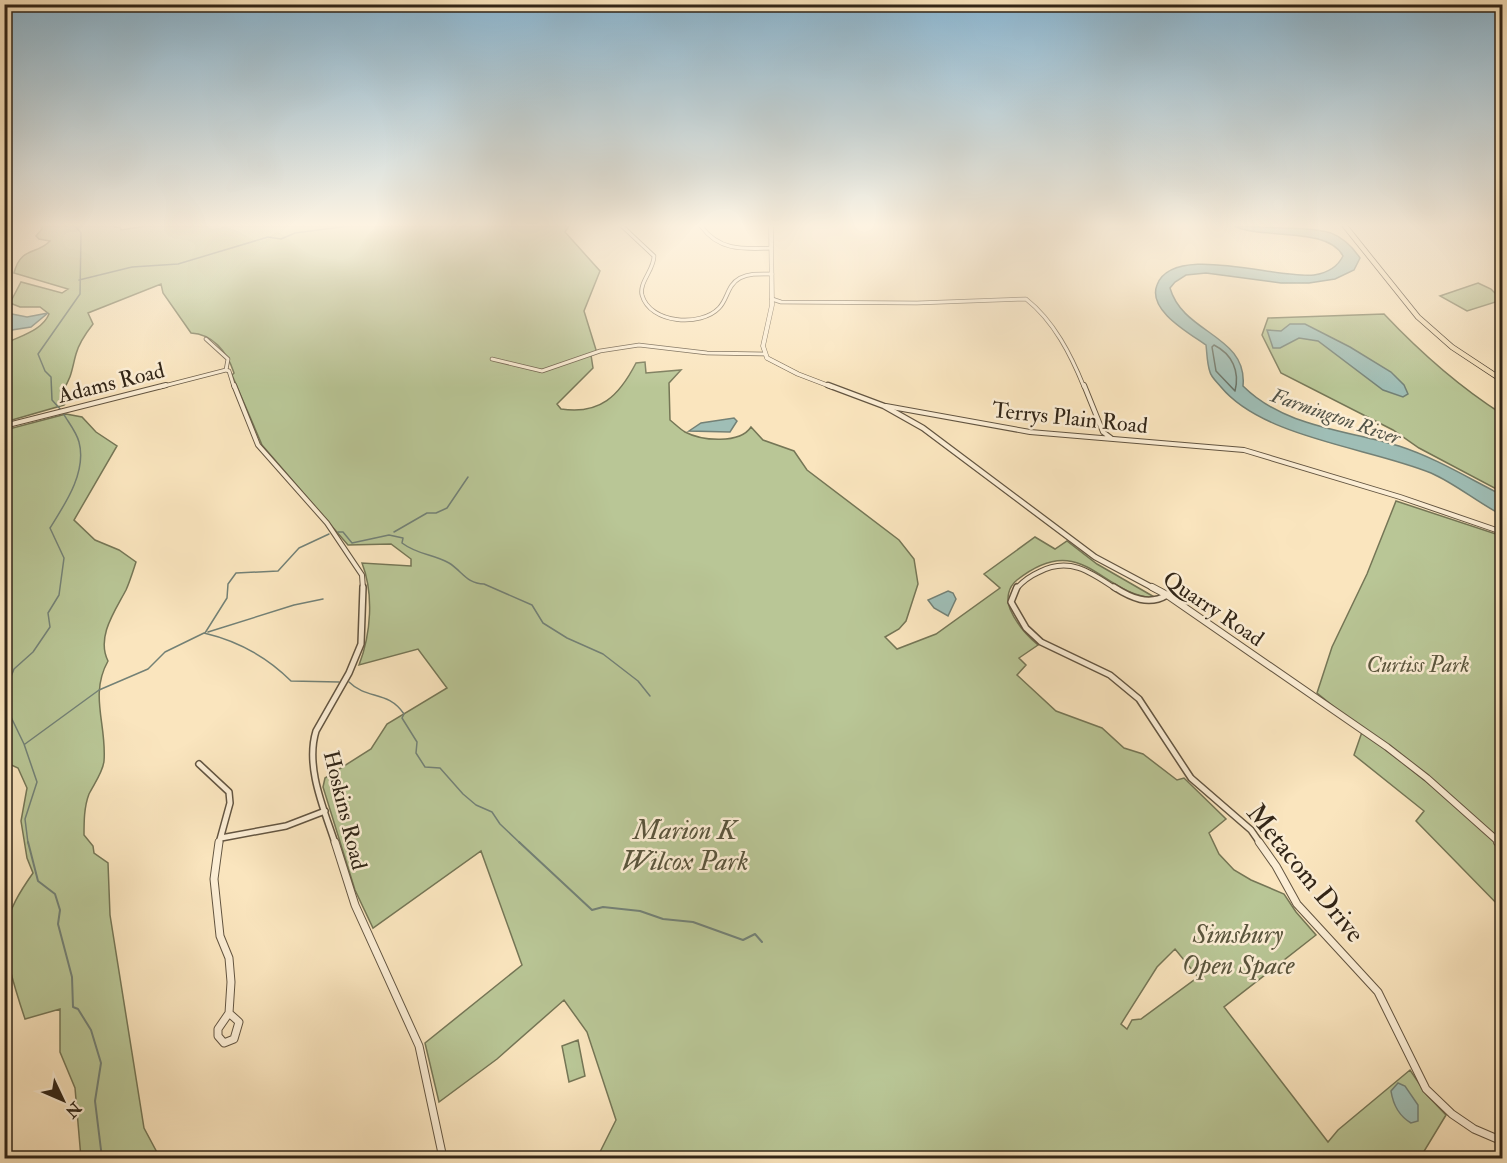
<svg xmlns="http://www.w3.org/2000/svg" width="1507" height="1163" viewBox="0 0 1507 1163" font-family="'IM FELL Double Pica',serif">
  <rect width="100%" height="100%" fill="#fae5be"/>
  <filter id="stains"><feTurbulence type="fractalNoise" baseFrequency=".00333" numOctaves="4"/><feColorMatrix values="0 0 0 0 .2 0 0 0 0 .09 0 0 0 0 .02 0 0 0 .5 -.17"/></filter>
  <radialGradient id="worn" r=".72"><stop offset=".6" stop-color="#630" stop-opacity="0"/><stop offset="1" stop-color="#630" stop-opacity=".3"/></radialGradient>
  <path fill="#b9c696" stroke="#757656" stroke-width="1.5" fill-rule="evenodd" d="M41 226H117L114 227H120L121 230 146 226H569L565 232 600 271 584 311 597 353 591 355 593 368 557 404 561 409C600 415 619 396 636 363L645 362 646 373 681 370 669 383 670 420C675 424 680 429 685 432 702 441 740 444 751 427L763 440 794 451 807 470 899 540 914 559 918 584 906 621 899 629 885 637 897 649 936 634 1000 588 984 574 1035 537 1055 549 1067 541 1097 564 1156 598C1100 596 1083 528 1017 580 1008 587 1006 599 1010 609 1016 623 1027 636 1038 645L1019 658 1026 665 1017 675 1056 711 1102 728 1124 748 1143 754 1177 780 1184 778 1226 819 1209 833 1219 854 1234 870 1251 880 1284 894 1296 912 1316 935 1224 1007 1328 1142 1338 1130 1410 1070 1427 1095 1446 1115 1420 1158H597L616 1120 587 1032 564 1000 497 1059 439 1102 425 1043 522 965 481 851 373 928 355 890 323 787 325 778 371 749 387 724 447 688 418 649 359 665C371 634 374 594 362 563L411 566V559L391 544 348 545 262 445 232 375 234 373C227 351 212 334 191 333L163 293 161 284 88 313 93 324C86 333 79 343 76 354 72 368 72 377 63 390L68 400 64 405 5 422V344C19 336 42 331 49 314L40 307H20L10 303 21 282 62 293 68 289 14 273C21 246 37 255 50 241L39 239 36 236 42 229ZM1175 949 1198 977 1141 1019 1132 1020 1127 1029 1121 1024 1157 967Z
    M1478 283 1491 289 1502 300 1467 311 1440 296Z
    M1384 314C1420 352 1458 386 1502 414V492L1419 448 1393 430 1281 373 1262 335 1268 318Z
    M66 414 82 417 96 432 117 446 74 520 95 540 119 550 136 562C133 571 130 581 126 590 115 611 96 637 108 661 89 695 107 725 104 761 103 772 94 784 89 794 84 807 84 822 84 835L93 846 94 853 108 863 110 915 144 1128 160 1158H81L75 1088 60 1052V1009L25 1019C19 1001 2 949 5 932 8 910 21 890 33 873L27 858 21 821 27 788 18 768 5 762V430Z
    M1396 501 1502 536V843L1317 693 1332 647 1367 574Z
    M1362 732 1425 779 1502 848V909L1416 821 1424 811 1354 755Z
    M578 1040 585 1076 569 1082 562 1046Z"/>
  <path fill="#9fbeb6" stroke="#738176" stroke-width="1.5" d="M1234 226C1252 226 1269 228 1286 228 1320 230 1339 227 1360 258L1354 270 1335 279 1309 283H1281L1206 273 1186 275 1175 282 1170 288C1183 334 1248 335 1243 386 1284 427 1346 430 1399 446 1436 458 1468 478 1502 495V515C1478 503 1456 484 1431 473 1371 448 1263 438 1221 387 1217 382 1211 377 1210 372 1207 364 1207 353 1206 345 1189 333 1147 310 1157 285 1173 242 1279 280 1314 275 1327 273 1337 268 1343 256 1327 226 1263 240 1234 226Z
    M48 313 31 327 5 331 7 315 12 314 27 317Z
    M1290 324H1305L1350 347 1391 372 1404 385 1408 394 1403 397 1383 390 1318 341 1299 338 1280 348H1273L1267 330 1281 331Z
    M734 418 737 421 730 432 689 431 701 423Z
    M948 591 953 593 956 599 948 616 934 608 928 600Z
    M1398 1083 1405 1086 1418 1105V1121L1411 1123C1399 1116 1393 1104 1391 1091Z"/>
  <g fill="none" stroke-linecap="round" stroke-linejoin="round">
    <path stroke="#687266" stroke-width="1.5" d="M1214 345C1232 354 1240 371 1235 391L1216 371 1212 347Z"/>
    <path stroke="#738176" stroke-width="1.5" d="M79 280 132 267 178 264 268 237 281 239 295 233 349 226
      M61 410 52 400 51 377 45 371 38 354 80 294 81 233 75 226
      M338 532H343L352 543 389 535 403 538 402 543C418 555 433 554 449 563 462 571 467 584 484 584L532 605 543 623 567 638 603 654 638 681 650 696
      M394 532 427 513H436L447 508 468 477
      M208 632 294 605 323 599
      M205 633 227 598 228 584 236 573 278 571 299 548 329 534
      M349 682C367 700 388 690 404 714L402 718 417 742 416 753 425 767 440 768 463 794 476 805 492 812 500 824 520 843
      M25 744 99 690 148 669 165 652 204 633C238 641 266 656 291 681L339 682
      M28 843 25 819 37 782 24 744 10 715 7 687 14 669 33 652 50 627 48 613 59 595 64 558 50 528C65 504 87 472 79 442 76 431 68 422 63 413"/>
    <path stroke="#738176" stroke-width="2" d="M28 842 38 881 55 894 60 910 58 924 72 977 73 1007 78 1009 91 1030 101 1063 95 1101 102 1158
      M519 842 592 910 603 907 640 911 663 919 693 922 743 940 755 934 762 942"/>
    <g stroke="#635541" stroke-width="4.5">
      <path id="minor-far3" d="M622 226 654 256C654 270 639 282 642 295 650 324 701 327 719 308 728 299 727 285 740 278 750 273 761 274 772 274
        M701 226C719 251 743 249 771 248
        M772 299 781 302 917 303 1026 299C1054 321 1071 355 1084 387
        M206 339 228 359 226 370 229 371 234 387
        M492 359 542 371 600 351 639 345 707 353 764 354
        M160 387 226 370"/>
    </g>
    <g stroke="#635541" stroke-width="6">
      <path id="minor-far2" d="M234 385 258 445 327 523 362 575 363 589
        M1084 385 1103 432 1111 438
        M886 406 1030 432 1244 450 1400 497 1502 532
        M4 426 166 385
        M1016 589C1023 581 1030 576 1039 572 1069 556 1091 572 1116 589"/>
    </g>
    <g stroke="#635541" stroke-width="8">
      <path id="minor-far1" d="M1017 587 1011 602 1026 628 1041 642 1110 675 1139 699 1191 778 1251 830 1260 843
        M1114 587C1131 598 1149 606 1167 595
        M199 764 229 792 230 803 219 843
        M221 838 286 826 325 811
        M335 843C324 809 305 767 316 731L349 673 361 644 363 587"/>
    </g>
    <g stroke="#635541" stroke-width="9">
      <path id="minor" d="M219 842 214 879 220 936 229 958 231 982 229 1013
        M335 842 355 905 419 1046 443 1158
        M1259 842 1276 866 1297 904 1378 992 1426 1089 1452 1114 1474 1129 1502 1141
        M229 1013 239 1022 234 1039 224 1043 218 1036V1029Z"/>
    </g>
    <g stroke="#635541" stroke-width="5">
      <path id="tertiary-far3" d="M771 226 772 305 763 346 767 358 798 374 832 387"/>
    </g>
    <g stroke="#635541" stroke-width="7">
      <path id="tertiary-far2" d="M828 385 884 406 923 428 1095 557 1155 589"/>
    </g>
    <g stroke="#635541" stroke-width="8">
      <path id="tertiary-far1" d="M1152 587 1167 595 1387 747 1427 778 1500 843"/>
    </g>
    <g stroke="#635541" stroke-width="10">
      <path id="tertiary" d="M1498 842 1502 845"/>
    </g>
    <g stroke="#312517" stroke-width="6">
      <path id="trunk" d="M1345 226 1418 317 1452 347 1502 380"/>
    </g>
    <use href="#minor-far3" stroke="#fceed5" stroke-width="3"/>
    <use href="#minor-far2" stroke="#fceed5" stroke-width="4"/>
    <use href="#minor-far1" stroke="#fceed5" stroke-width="5"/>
    <use href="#minor" stroke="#fceed5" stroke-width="7"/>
    <use href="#tertiary-far3" stroke="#fceed5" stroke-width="4"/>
    <use href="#tertiary-far2" stroke="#fceed5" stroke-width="4.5"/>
    <use href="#tertiary-far1" stroke="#fceed5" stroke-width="6"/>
    <use href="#tertiary" stroke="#fceed5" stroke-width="8"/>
    <use href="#trunk" stroke="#fae5be" stroke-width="4.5"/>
  </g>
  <linearGradient id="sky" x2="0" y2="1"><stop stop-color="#8bb8d4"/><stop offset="0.58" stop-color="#fdf3e2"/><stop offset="1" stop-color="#fdf3e2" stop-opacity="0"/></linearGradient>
  <rect width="1507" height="388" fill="url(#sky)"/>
  <g text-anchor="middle" stroke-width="5" stroke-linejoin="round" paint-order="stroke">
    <g font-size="20" font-style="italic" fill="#525347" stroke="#fceed5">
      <text transform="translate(1336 416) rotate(19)" y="7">Farmington River</text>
    </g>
    <g font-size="22" fill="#312517" stroke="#fceed5">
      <text transform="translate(111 382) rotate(-14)" y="8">Adams Road</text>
      <text transform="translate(1070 417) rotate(6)" y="8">Terrys Plain Road</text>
      <text transform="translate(1214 608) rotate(34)" y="8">Quarry Road</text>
      <text transform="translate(346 810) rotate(76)" y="8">Hoskins Road</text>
    </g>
    <g font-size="22" font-style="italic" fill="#5a553d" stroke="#fceed5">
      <text x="1418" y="672">Curtiss Park</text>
    </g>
    <g font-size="27" font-style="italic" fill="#5a553d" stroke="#fceed5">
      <text x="685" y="839">Marion K<tspan x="685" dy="31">Wilcox Park</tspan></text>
      <text x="1238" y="943">Simsbury<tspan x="1238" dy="31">Open Space</tspan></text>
    </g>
    <g font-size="27" fill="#312517" stroke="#fceed5">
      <text transform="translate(1306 873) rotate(51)" y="9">Metacom Drive</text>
    </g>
  </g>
  <rect width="1507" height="1163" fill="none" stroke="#fae5be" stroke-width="24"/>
  <rect x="6" y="6" width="1495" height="1151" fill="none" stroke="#312517" stroke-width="3"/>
  <rect x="12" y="12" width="1483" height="1139" fill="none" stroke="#312517" stroke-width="1.5"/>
  <g transform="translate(63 1100) rotate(134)" stroke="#fceed5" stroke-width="4.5" paint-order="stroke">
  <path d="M0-4.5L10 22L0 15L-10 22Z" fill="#312517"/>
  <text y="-9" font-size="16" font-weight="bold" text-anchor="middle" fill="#312517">N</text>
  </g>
  <rect width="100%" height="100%" filter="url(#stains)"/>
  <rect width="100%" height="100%" fill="url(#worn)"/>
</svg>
